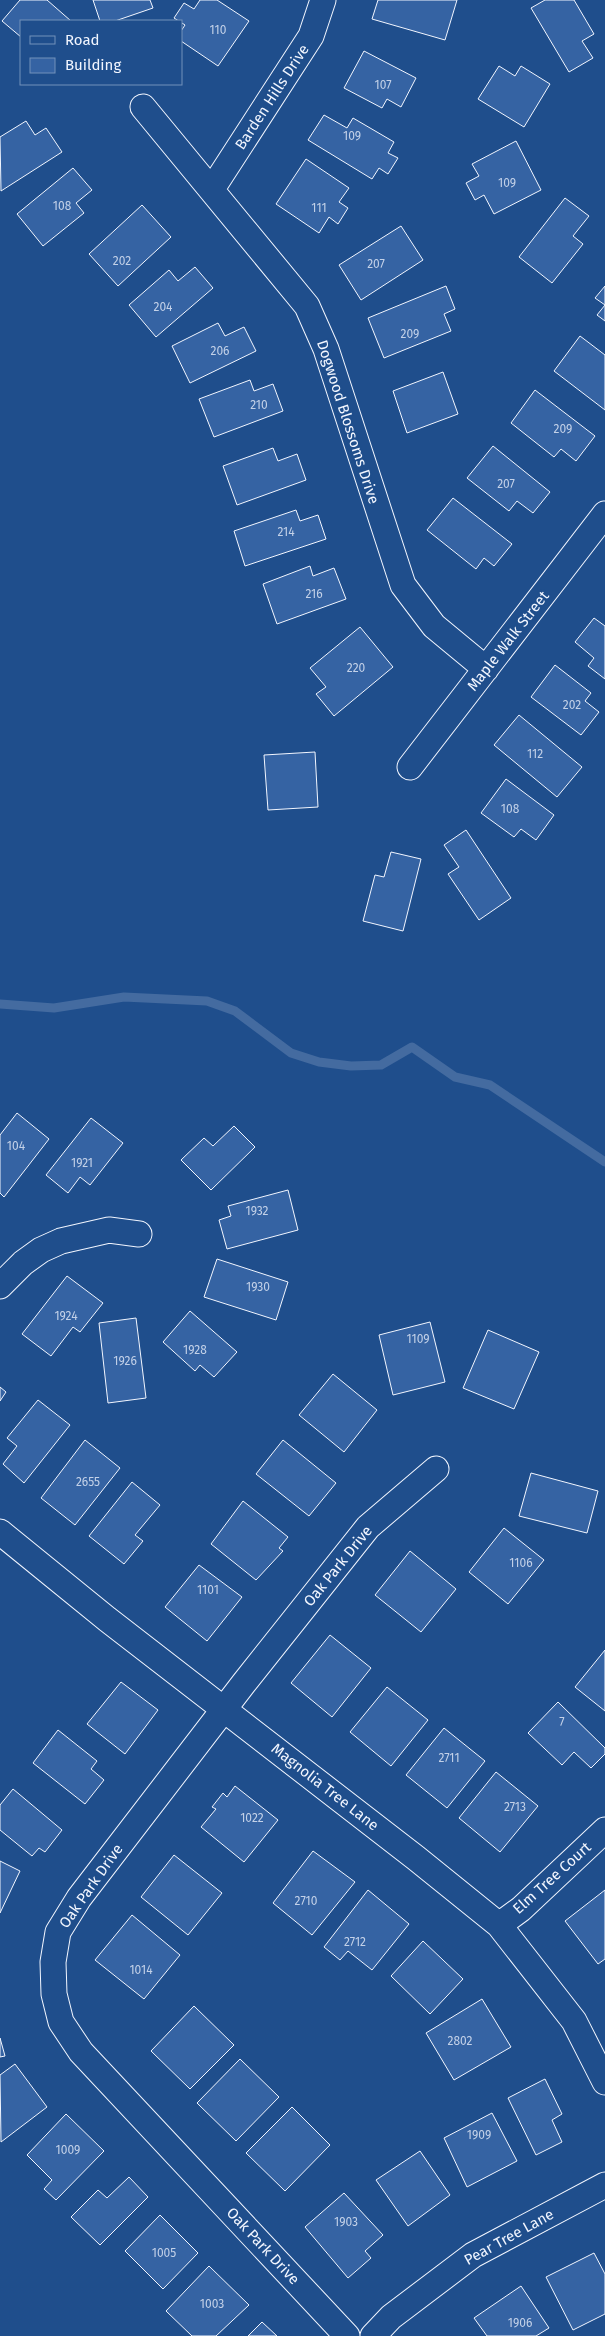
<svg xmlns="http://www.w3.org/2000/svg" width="605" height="2336" viewBox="0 0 605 2336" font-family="'Fira Sans',sans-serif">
  <rect width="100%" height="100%" fill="#1f4e8c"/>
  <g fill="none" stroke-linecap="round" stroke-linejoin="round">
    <path stroke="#446ba0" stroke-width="9" d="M0 1004 54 1008 124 997 207 1001 235 1011 291 1053 319 1062 351 1066 381 1065 412 1047 455 1077 490 1085 605 1162"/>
  </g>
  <path fill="#3563a3" stroke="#f2f6ff" d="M20 0H47L71 21H21V37L2 21Z
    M93 0H150L153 8 115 21H100Z
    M200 0H217L249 21 218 66 181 41V31L185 25 174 18 184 3 194 9Z
    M378 0H457L445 40 372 19Z
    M545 0H574L594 34 582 41 593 58 569 72 531 8Z
    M364 51 416 78 401 107 387 99 382 108 344 88Z
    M499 66 515 76 521 66 550 84 524 127 478 99Z
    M324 115 347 128 353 118 394 142 388 153 398 158 388 174 379 168 372 179 308 140Z
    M26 121 35 135 46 128 62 152 1 191 0 137Z
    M516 141 541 190 494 214 484 195 475 200 466 183 479 176 472 164Z
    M306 159 349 188 339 202 348 208 338 224 329 217 319 233 276 204Z
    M73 168 92 190 76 203 84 213 43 246 17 214Z
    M565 198 589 216 573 236 583 244 552 283 519 257Z
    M142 205 171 237 118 286 89 254Z
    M401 226 423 260 361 300 339 265Z
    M195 267 213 288 156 337 129 305 169 270 178 281Z
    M446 286 455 309 444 314 451 331 384 358 368 318Z
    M605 286V321L597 315 605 305 595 298Z
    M218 323 225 336 244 327 256 351 190 383 172 346Z
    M580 336 605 355V410L554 371Z
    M443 372 458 414 407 433 393 391Z
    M250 380 254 391 273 384 283 411 214 437 199 399Z
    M535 390 595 436 576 461 561 449 554 457 511 423Z
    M493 446 550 492 533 513 517 501 509 511 467 478Z
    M273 448 278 461 297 454 306 480 237 505 223 466Z
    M453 498 512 544 494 566 484 558 476 569 427 530Z
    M296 510 300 521 318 515 326 539 245 566 234 531Z
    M310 566 313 576 334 568 346 599 277 624 263 584Z
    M594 618 605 626V679L588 666 594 658 575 642Z
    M360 627 393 667 334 716 316 694 326 687 310 668Z
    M555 665 591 693 585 701 599 712 581 735 531 697Z
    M519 715 582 767 557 797 494 745Z
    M315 752 318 807 268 810 264 755Z
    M506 779 554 815 536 840 521 829 514 837 481 813Z
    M466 830 511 898 479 920 448 874 459 867 444 845Z
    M391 852 421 859 403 931 363 921 375 875 384 877Z
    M17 1113 49 1139 4 1197 0 1193V1135Z
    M91 1118 123 1143 90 1185 80 1177 68 1193 46 1175Z
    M234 1126 255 1147 211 1190 181 1160 204 1138 213 1146Z
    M288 1190 298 1230 227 1249 219 1220 231 1216 228 1206Z
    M217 1259 288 1282 276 1320 204 1297Z
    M67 1276 103 1303 80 1332 73 1327 51 1356 22 1334Z
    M190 1311 237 1352 214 1377 200 1365 195 1371 163 1342Z
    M136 1318 146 1398 108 1403 99 1323Z
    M430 1322 445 1382 393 1395 379 1335Z
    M488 1330 539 1352 514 1409 463 1388Z
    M333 1374 377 1410 344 1452 299 1415Z
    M0 1387 6 1392 0 1401Z
    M38 1400 70 1425 24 1483 3 1464 17 1446 7 1438Z
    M85 1440 120 1468 75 1525 41 1498Z
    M283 1440 336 1483 309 1516 256 1474Z
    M531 1473 598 1491 587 1533 519 1516Z
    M132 1482 160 1505 135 1535 143 1541 124 1564 89 1536Z
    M243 1501 288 1537 279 1548 283 1551 256 1580 211 1544Z
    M504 1528 544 1560 508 1604 469 1572Z
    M410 1551 456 1589 421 1632 375 1595Z
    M199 1565 242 1597 207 1641 165 1607Z
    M330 1635 371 1668 332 1717 291 1683Z
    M605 1650V1711L575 1687Z
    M121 1682 158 1710 125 1754 87 1724Z
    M387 1687 428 1720 391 1766 350 1732Z
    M558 1702 605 1748V1754L591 1768 574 1752 562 1765 528 1733Z
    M444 1728 485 1761 447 1808 406 1775Z
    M58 1730 97 1761 91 1769 104 1780 85 1804 33 1763Z
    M496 1772 538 1806 500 1852 459 1818Z
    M235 1786 278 1820 244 1862 201 1827 216 1809 212 1807 223 1793 227 1797Z
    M13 1789 62 1830 45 1852 39 1848 32 1856 0 1830V1805Z
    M313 1851 355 1882 312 1935 273 1903Z
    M174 1855 222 1893 188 1935 141 1897Z
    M0 1861 20 1871 0 1913Z
    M368 1890 409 1924 372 1970 348 1951 340 1960 324 1947Z
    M605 1890V1959L598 1964 565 1921Z
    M132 1915 180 1955 144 1999 95 1960Z
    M423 1941 463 1979 430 2014 391 1976Z
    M482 1999 511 2047 454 2080 426 2033Z
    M194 2006 234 2045 190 2089 151 2051Z
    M0 2038 5 2056 0 2057Z
    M240 2059 279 2097 236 2141 197 2103Z
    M15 2064 47 2107 1 2142 0 2075Z
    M545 2079 562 2114 552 2120 562 2142 536 2155 508 2098Z
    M292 2107 330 2145 285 2191 246 2153Z
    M492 2113 517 2161 467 2187 444 2138Z
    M66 2114 104 2151 56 2200 44 2189 52 2180 27 2155Z
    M420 2151 450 2195 408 2226 376 2180Z
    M129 2177 148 2197 100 2245 71 2217 98 2190 107 2198Z
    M344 2193 383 2235 365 2251 371 2258 348 2278 305 2227Z
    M160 2215 198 2253 163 2289 125 2251Z
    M594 2253 605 2274V2314L573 2330 546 2277Z
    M209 2266 249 2305 216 2336H192L166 2311Z
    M521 2286 549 2328 536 2336H487L474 2318Z
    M262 2322 277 2336H248Z"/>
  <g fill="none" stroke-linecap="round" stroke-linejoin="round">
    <g stroke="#f2f6ff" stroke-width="27">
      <path id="minor" d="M143 107 307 306 326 349 403 585 434 626 486 669
        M212 189 311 36 323 0
        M410 767 605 514
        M0 1286 23 1263 41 1250 61 1241 109 1230 139 1234
        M0 1532 107 1619 416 1858 499 1925 574 2021 605 2082
        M499 1925 521 1909 605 1830
        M347 2336 81 2052 61 2022 54 1994 53 1962 58 1932 79 1898 244 1683 368 1527 436 1469
        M373 2336 391 2317 473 2255 605 2185"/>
    </g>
    <use href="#minor" stroke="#1f4e8c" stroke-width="25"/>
  </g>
  <g text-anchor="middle" stroke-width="4" stroke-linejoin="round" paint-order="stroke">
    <g font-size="12" fill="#c3d1e8">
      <text x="218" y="34">110</text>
      <text x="383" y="89">107</text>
      <text x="352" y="140">109</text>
      <text x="507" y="187">109</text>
      <text x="62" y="210">108</text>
      <text x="319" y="212">111</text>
      <text x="122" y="265">202</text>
      <text x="376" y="268">207</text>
      <text x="163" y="311">204</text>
      <text x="410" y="338">209</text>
      <text x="220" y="355">206</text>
      <text x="259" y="409">210</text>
      <text x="563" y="433">209</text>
      <text x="506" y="488">207</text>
      <text x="286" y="536">214</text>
      <text x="314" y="598">216</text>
      <text x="356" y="672">220</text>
      <text x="572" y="709">202</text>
      <text x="535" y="758">112</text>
      <text x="510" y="813">108</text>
      <text x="16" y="1150">104</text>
      <text x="82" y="1167">1921</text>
      <text x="257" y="1215">1932</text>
      <text x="258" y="1291">1930</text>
      <text x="66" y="1320">1924</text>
      <text x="418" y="1343">1109</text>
      <text x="195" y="1354">1928</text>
      <text x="125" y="1365">1926</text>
      <text x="88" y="1486">2655</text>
      <text x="521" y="1567">1106</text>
      <text x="208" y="1594">1101</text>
      <text x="562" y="1726">7</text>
      <text x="449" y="1762">2711</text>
      <text x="515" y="1811">2713</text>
      <text x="252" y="1822">1022</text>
      <text x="306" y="1905">2710</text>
      <text x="355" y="1946">2712</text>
      <text x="141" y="1974">1014</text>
      <text x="460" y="2045">2802</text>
      <text x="479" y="2139">1909</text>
      <text x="68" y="2154">1009</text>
      <text x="346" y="2226">1903</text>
      <text x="164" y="2257">1005</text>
      <text x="212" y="2308">1003</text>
      <text x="520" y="2327">1906</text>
    </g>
    <g font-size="15" fill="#f2f6ff" stroke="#1f4e8c">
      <text transform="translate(272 97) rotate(-57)" y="5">Barden Hills Drive</text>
      <text transform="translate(348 422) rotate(72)" y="5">Dogwood Blossoms Drive</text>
      <text transform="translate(508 641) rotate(-52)" y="5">Maple Walk Street</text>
      <text transform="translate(338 1566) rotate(-51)" y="5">Oak Park Drive</text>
      <text transform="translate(325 1787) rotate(38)" y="5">Magnolia Tree Lane</text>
      <text transform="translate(552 1878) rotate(-42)" y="5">Elm Tree Court</text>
      <text transform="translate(91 1886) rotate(-55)" y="5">Oak Park Drive</text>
      <text transform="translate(509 2237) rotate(-29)" y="5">Pear Tree Lane</text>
      <text transform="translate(263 2246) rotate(47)" y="5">Oak Park Drive</text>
    </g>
  </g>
  <rect x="20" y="20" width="162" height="65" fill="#1f4e8c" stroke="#7391ba"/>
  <rect x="30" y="36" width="25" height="8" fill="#1f4e8c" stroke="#7391ba"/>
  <text x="65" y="45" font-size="15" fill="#f2f6ff">Road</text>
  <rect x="30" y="58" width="25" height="15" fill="#3563a3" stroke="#7391ba"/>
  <text x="65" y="70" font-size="15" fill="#f2f6ff">Building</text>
</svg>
